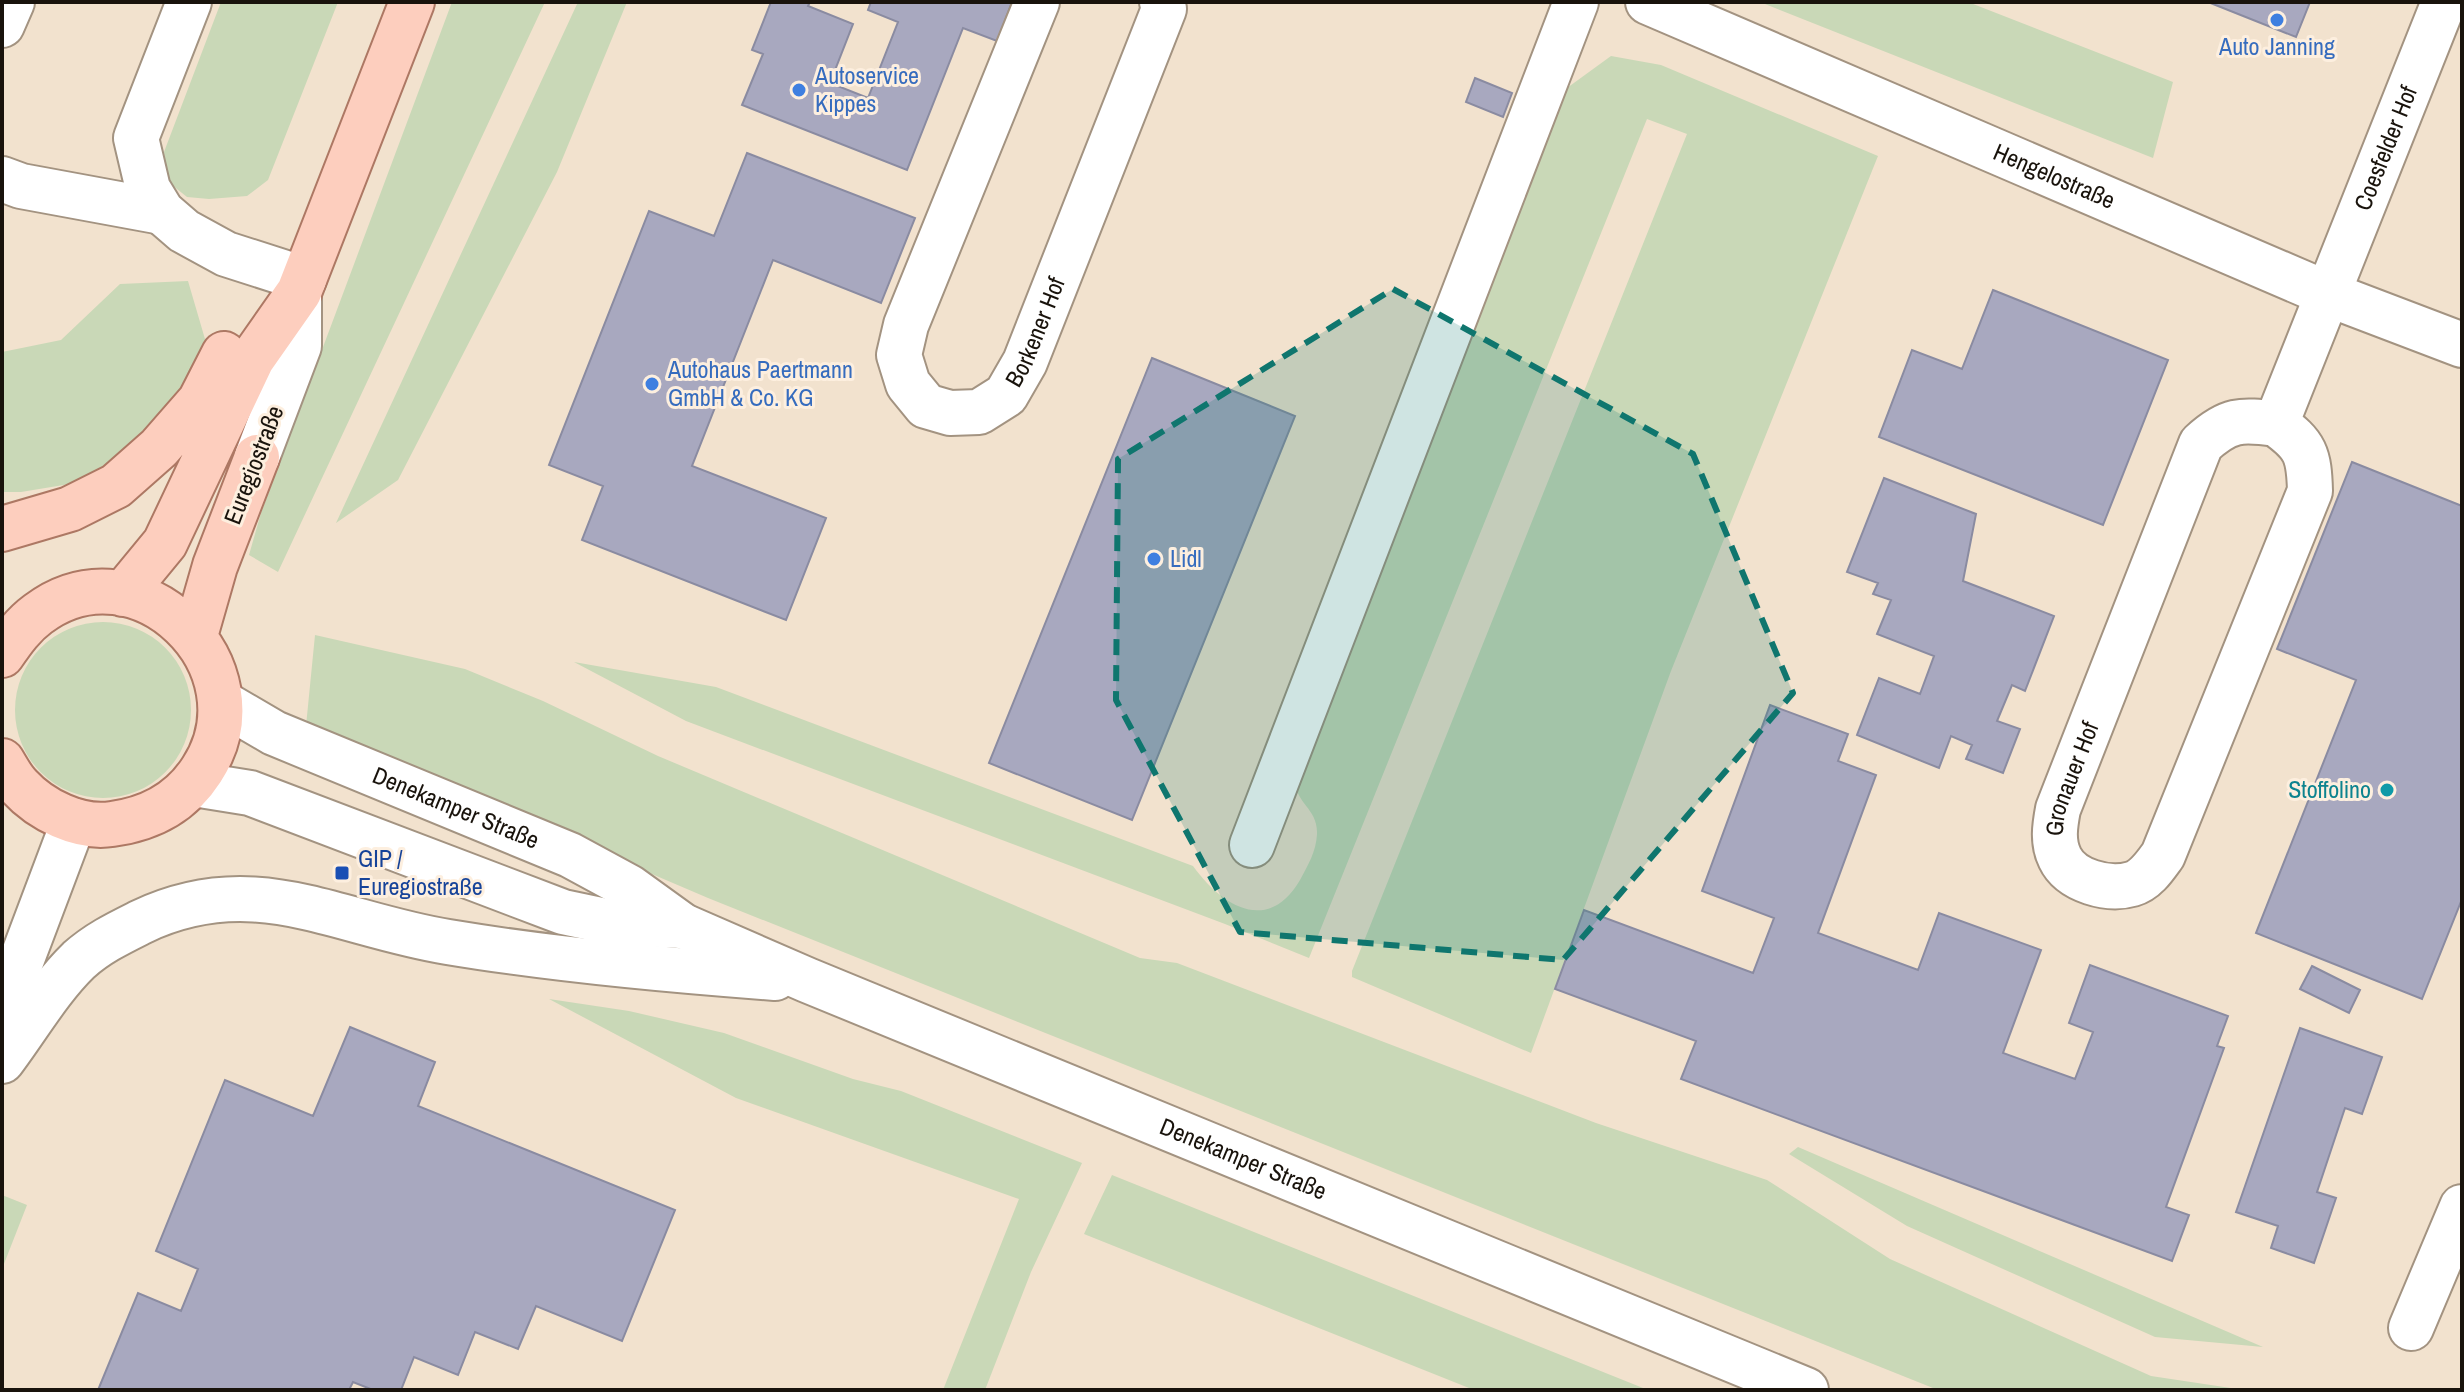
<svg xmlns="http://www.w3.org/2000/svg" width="2464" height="1392" viewBox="0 0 2464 1392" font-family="'Archivo Narrow',sans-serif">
  <rect width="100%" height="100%" fill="#f2e2ce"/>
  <path fill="#c9d8b7" d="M221 2H338L268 180 247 196 209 199 187 197 167 181 164 152Z
    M452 2H545L278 572 249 555 261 513Z
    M578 2H627L557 172 398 480 336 523Z
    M1760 2H1968L2173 82 2153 158Z
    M1611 56 1661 65 1878 156 1671 671 1531 1053 1352 977V971L1687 134 1647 119 1309 958 1225 924 686 721 574 662 716 687 1193 866C1222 906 1268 935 1300 880 1308 865 1316 852 1317 834 1318 808 1295 804 1295 779L1567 88Z
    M188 281 212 363 169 423 94 480 21 492H2V352L61 340 120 284Z
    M15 710a88 88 0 1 1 176 0a88 88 0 1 1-176 0Z
    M315 635 465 669 543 701 658 756 1140 958 1177 963 1596 1123 1767 1180 1890 1259 2151 1376 2244 1390H1938L708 898 306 726Z
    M549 999 629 1011 724 1033 853 1079 901 1091 1082 1163 1031 1272 985 1390H943L1019 1199 736 1098Z
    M1798 1147 2263 1347 2155 1337 1907 1226 1789 1154Z
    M1112 1175 1648 1390H1474L1084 1234Z
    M2 1195 27 1205 2 1269Z"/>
  <path fill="#a8a8bf" stroke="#8a8ba1" stroke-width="2" d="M771 2H810L808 6 853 24 830 83 868 98 898 22 868 10 871 2H1012L997 41 963 28 907 170 742 105 763 54 752 50Z
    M2208 2H2310L2296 37Z
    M1475 78 1512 93 1503 117 1466 102Z
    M747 153 915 218 881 303 773 260 692 466 826 518 786 620 582 540 603 486 549 465 649 211 714 236Z
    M1993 290 2168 360 2103 525 1879 437 1912 350 1962 369Z
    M1152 358 1295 416 1132 820 989 763Z
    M2352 462 2462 506V899L2422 999 2256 933 2356 680 2277 649Z
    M1884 478 1976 514 1963 581 2054 616 2025 691 2012 685 1997 721 2020 729 2003 773 1966 759 1972 745 1951 736 1939 768 1857 735 1879 678 1920 694 1934 656 1877 634 1891 600 1873 594 1878 583 1847 572Z
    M1770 705 1848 734 1838 761 1876 775 1818 933 1918 970 1939 913 2041 950 2003 1053 2075 1079 2093 1032 2069 1023 2090 965 2228 1016 2217 1046 2224 1048 2166 1207 2189 1215 2172 1261 1681 1079 1696 1041 1555 989 1584 910 1753 973 1774 918 1702 891Z
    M2312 966 2360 990 2349 1013 2300 989Z
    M350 1027 435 1062 418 1106 675 1210 622 1341 536 1306 518 1349 475 1332 458 1375 414 1357 401 1390H373L353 1382 349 1390H98L138 1293 181 1311 198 1269 156 1251 225 1080 313 1116Z
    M2300 1028 2382 1057 2362 1114 2345 1108 2317 1192 2336 1198 2314 1263 2271 1248 2278 1226 2236 1212Z"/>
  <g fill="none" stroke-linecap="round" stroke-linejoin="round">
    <g stroke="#a39381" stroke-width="48">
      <g id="minor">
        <path d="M189 2 136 138 148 189 162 212 184 231 226 254 304 279"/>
        <path id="s1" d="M1037 2 906 325 899 355 908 384 926 406 950 413 979 412 1006 395 1025 362 1164 9 1162 2"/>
        <path id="s2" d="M1648 2 2328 294 2462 345"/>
        <path d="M2 25 12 2"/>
        <path d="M2 179 21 186 162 212"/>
        <path id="s3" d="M2276 424C2306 445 2309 455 2310 491L2163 855C2155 866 2146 880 2132 884 2108 891 2071 881 2060 858 2052 842 2055 825 2058 809L2201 444C2228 419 2241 419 2276 424L2444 2"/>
        <path d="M257 457 299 346V292"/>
        <path id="s4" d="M221 702 274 733 570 855 629 887 683 926 807 980 1806 1390"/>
        <path d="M194 784 250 793 563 912 615 923 683 926"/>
        <path d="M1252 845 1576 2"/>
        <path d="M2 1012 74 821"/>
        <path d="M2 1061C27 1028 49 989 79 960 98 943 119 933 141 922 254 868 337 924 448 942 556 960 666 970 775 978"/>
        <path d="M2411 1328 2462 1207"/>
      </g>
    </g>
    <g stroke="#ad7864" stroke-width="48">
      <path id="major" d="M2 529 70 509 116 486 159 448 200 401 224 354
        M123 594 165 543 252 359 299 292 412 2
        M195 636 215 566 257 457
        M2 655C13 639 23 625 38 614 138 539 269 667 202 770 181 803 150 819 112 824 79 829 41 810 19 786 12 779 7 769 2 761"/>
    </g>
    <use href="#minor" stroke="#fff" stroke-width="44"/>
    <use href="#major" stroke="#fdcebe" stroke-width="44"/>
  </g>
  <path fill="#0f766e" fill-opacity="0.2" stroke="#0f766e" stroke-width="6" stroke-dasharray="16 10" stroke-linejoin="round" d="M1393 289 1693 454 1793 693 1563 960 1240 932 1116 700 1118 459Z"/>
  <g fill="#3f7fe0" stroke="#fdefdf" stroke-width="3">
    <circle cx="2277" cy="20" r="8"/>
    <circle cx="799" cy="90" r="8"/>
    <circle cx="652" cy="384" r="8"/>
    <circle cx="1154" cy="559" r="8"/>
  </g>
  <circle fill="#0f9aa8" stroke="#fdefdf" stroke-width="3" cx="2387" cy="790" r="8"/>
  <rect fill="#1a4fb4" stroke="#fdefdf" stroke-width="3" x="334" y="865" width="16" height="16" rx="4"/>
  <g text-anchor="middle" stroke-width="6" stroke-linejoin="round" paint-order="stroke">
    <g font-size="24" fill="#366cbe" stroke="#fdefdf" text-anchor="start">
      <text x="2277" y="55" text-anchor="middle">Auto Janning</text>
      <text x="815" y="84">Autoservice<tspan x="815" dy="28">Kippes</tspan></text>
      <text x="668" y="378">Autohaus Paertmann<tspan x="668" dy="28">GmbH &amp; Co. KG</tspan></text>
      <text x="1170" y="567">Lidl</text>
    </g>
    <g font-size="24" fill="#19130c" stroke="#fdefdf">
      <text dy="8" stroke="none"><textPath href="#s3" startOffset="1418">Coesfelder Hof</textPath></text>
      <text dy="8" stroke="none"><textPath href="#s2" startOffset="442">Hengelostraße</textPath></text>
      <text dy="8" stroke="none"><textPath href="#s1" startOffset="594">Borkener Hof</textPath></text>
      <text transform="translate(254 465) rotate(-69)" y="8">Euregiostraße</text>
      <text dy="8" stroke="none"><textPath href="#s3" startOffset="680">Gronauer Hof</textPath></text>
      <text dy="8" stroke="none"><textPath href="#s4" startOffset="258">Denekamper Straße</textPath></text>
      <text dy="8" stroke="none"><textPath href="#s4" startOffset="1122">Denekamper Straße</textPath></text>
    </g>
    <g font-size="24" fill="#0d838f" stroke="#fdefdf" text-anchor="end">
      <text x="2371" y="798">Stoffolino</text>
    </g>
    <g font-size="24" fill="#164399" stroke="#fdefdf" text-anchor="start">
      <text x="358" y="867">GIP /<tspan x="358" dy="28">Euregiostraße</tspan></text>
    </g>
  </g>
  <rect width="2464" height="1392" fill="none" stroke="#19130c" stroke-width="8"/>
</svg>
